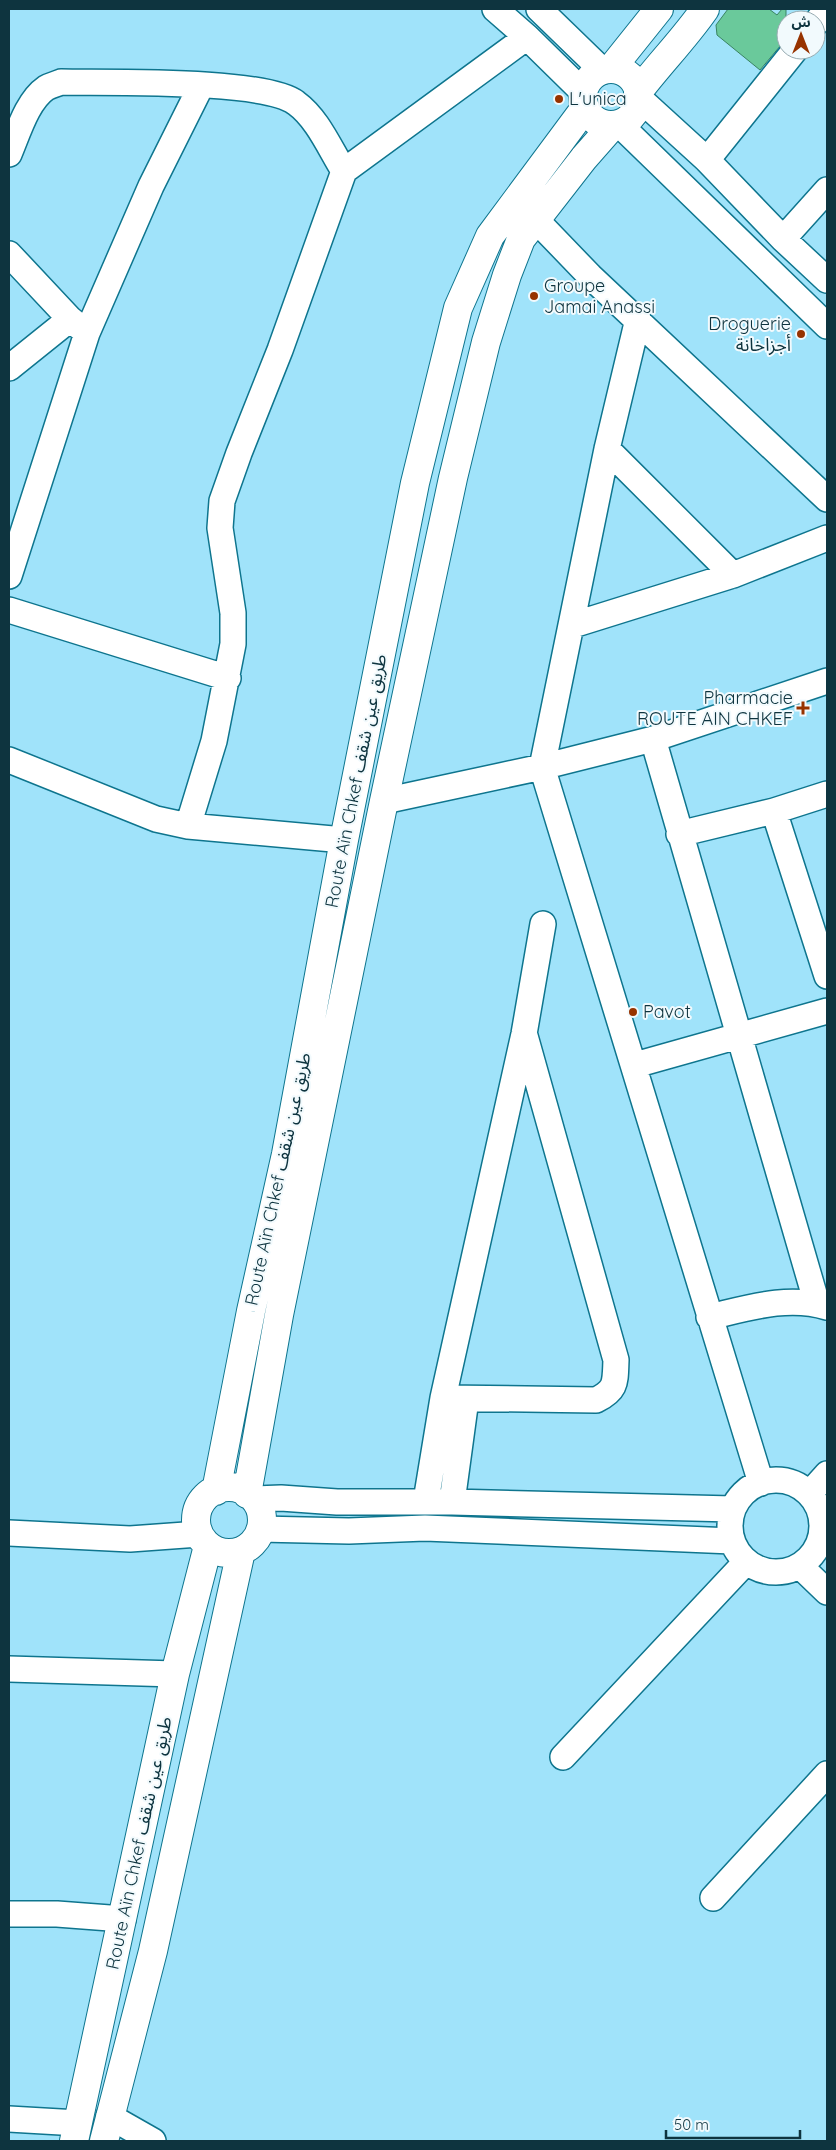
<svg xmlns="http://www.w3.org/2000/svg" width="836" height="2150" viewBox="0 0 836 2150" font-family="Quicksand,'Noto Sans Arabic',sans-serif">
  <rect width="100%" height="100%" fill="#a0e3fa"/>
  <path fill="#6ac99b" stroke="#3a8462" d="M728 9H769L777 15 782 9H786V39L760 70 717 35 716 25Z"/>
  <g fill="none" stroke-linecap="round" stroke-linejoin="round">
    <g stroke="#0e758e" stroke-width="28">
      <path id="minor" d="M495 9 527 37 583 92
        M539 9 603 71
        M816 23 827 9
        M639 98 707 160 783 239 827 280
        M619 124 827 326
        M9 154C18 133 27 101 46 88 51 85 57 84 61 82 107 83 266 79 296 103 318 119 330 149 344 171
        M707 160 795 50
        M536 220 590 276 827 499
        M783 239 827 190
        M9 254 70 319 87 333
        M638 319 607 449 542 767 761 1483
        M9 368 70 319
        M607 449 733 575
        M9 576 87 333 151 186 201 86
        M9 610 228 678
        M573 625 733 575 827 538
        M653 739 817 1304
        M9 760 156 819 188 826 344 840
        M384 801 542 767 653 739 827 681
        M774 811 827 976
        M188 826 214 741 233 644V613L220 528 222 501 239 453 280 350 344 171 527 37
        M679 834 774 811 827 794
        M635 1065 827 1011
        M709 1317C748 1308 788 1295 827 1307
        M443 1398 596 1400C617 1390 615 1382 616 1360L525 1036
        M730 1526a46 46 0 1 1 92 0a46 46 0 1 1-92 0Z
        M809 1494 827 1474
        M253 1499 281 1498 337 1502H452L733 1509
        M426 1501 443 1398 524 1034 543 924
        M452 1502 466 1399
        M260 1529 349 1531 425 1528 732 1541
        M9 1533 130 1539 199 1534
        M800 1566 827 1592
        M9 1669 175 1674
        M563 1757 746 1562
        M713 1898 827 1774
        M9 1914H57L123 1919
        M109 2116 153 2141
        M9 2119 78 2123"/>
    </g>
    <g stroke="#0e758e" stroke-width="30">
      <path id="major" d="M611 69 659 9
        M583 97a28 28 0 1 1 56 0a28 28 0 1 1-56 0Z
        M638 92C660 63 685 38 705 9
        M196 1520a33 33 0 1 1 66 0a33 33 0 1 1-66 0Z
        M216 1491 251 1311 286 1154 344 840 415 483 458 308 490 236 585 108
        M247 1494 279 1315 384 801 453 478 486 342 507 275 521 239 584 158 613 125
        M74 2141 175 1674 208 1546
        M104 2141 153 1951 241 1551"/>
    </g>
    <use href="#minor" stroke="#fff" stroke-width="25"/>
    <use href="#major" stroke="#fff" stroke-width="28"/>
  </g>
  <g fill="#973300" stroke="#f2fafd" stroke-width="2">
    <circle cx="559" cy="99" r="5"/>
    <circle cx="534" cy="296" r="5"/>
    <circle cx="801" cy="334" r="5"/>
    <path d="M800.5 700.5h5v5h5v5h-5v5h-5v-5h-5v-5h5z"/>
    <circle cx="633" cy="1012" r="5"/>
  </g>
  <g text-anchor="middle" stroke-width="4" stroke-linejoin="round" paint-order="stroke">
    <g font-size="18" fill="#0e343f" stroke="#f2fafd" text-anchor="start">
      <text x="569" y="105">L'unica</text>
      <text x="544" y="292">Groupe<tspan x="544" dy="21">Jamai Anassi</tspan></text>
      <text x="791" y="330" text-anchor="end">Droguerie<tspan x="791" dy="21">أجزاخانة</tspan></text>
      <text x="793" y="704" text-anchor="end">Pharmacie<tspan x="793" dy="21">ROUTE AIN CHKEF</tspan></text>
      <text x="643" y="1018">Pavot</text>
    </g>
    <g font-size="18" fill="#0e343f" stroke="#f2fafd">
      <text transform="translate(356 781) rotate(-79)" y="6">Route Aïn Chkef طريق عين شقف</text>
      <text transform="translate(278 1179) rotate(-78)" y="6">Route Aïn Chkef طريق عين شقف</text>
      <text transform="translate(139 1843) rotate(-78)" y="6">Route Aïn Chkef طريق عين شقف</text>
    </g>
  </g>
  <rect width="836" height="2150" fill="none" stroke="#0e343f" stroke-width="20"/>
  <g transform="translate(801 35)"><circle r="24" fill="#f2fafd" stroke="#97abb1"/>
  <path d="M0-4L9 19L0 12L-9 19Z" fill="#973300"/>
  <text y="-8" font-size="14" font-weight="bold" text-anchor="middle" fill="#0e343f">ش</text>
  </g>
  <path d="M666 2130v8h134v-8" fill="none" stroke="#0e343f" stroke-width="2.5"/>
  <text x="674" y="2130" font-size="15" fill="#0e343f" stroke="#f2fafd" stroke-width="4" paint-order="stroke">50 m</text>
</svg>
